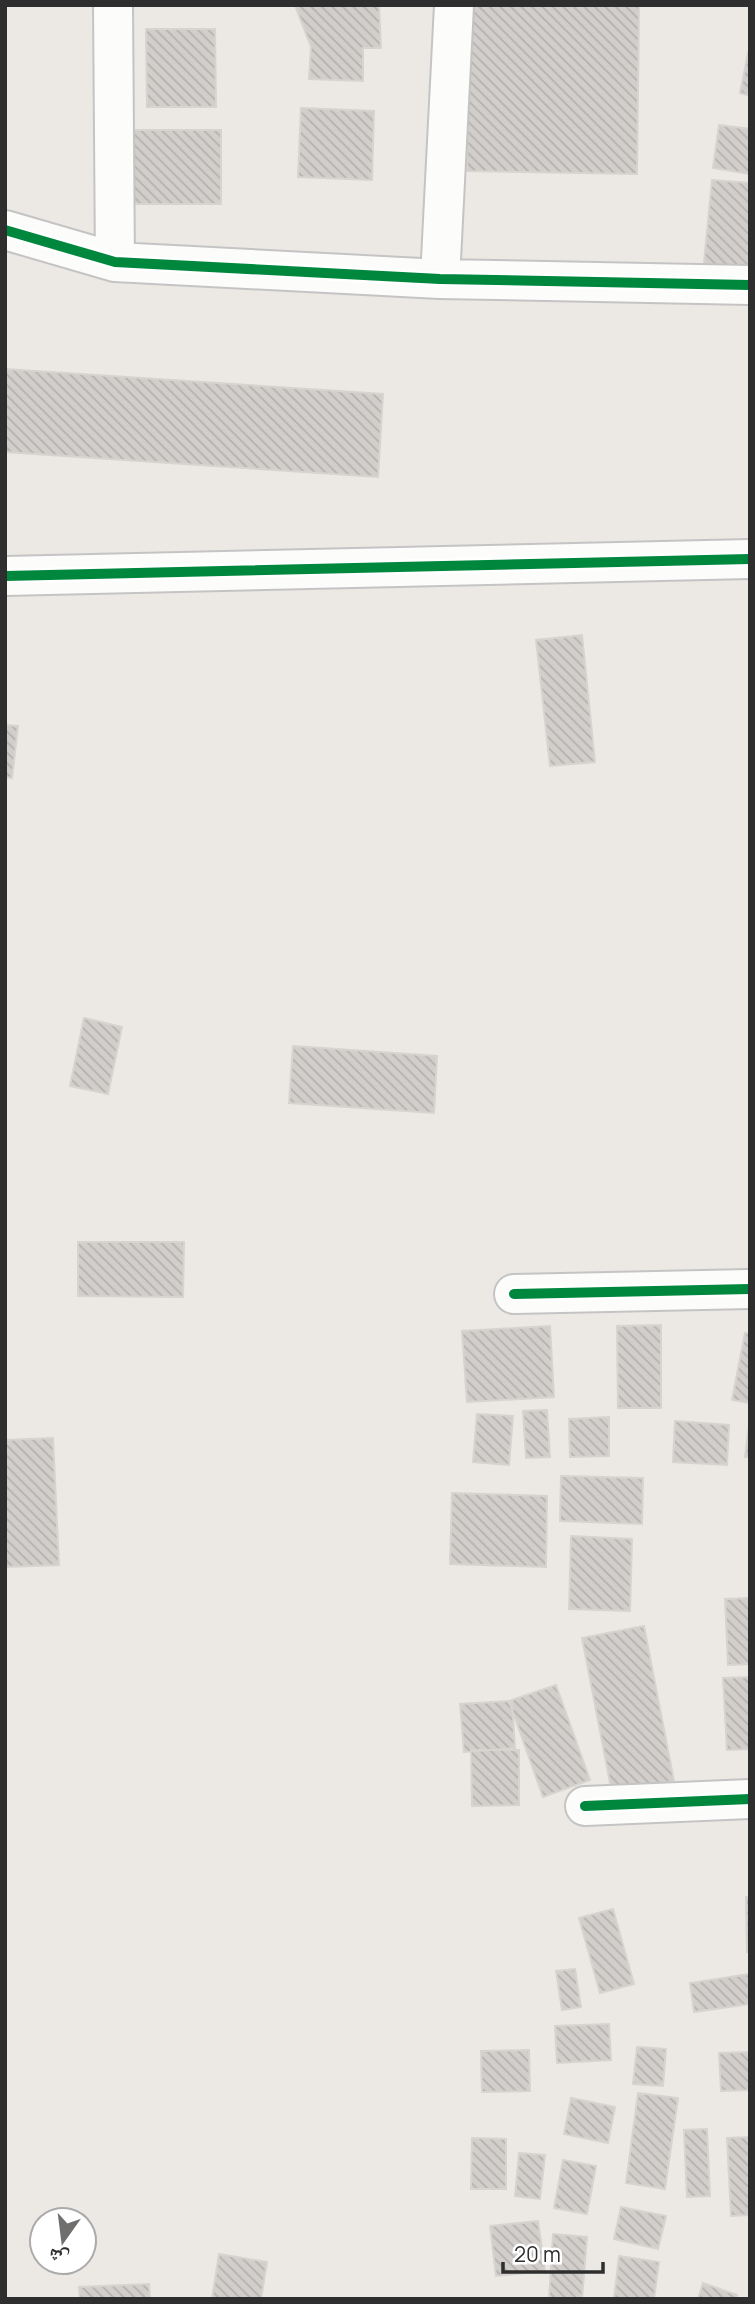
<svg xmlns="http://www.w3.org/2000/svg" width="755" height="2304" viewBox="0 0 755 2304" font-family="Manrope,'Noto Naskh Arabic',sans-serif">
  <defs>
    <pattern id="building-back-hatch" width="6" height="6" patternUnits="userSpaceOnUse" patternTransform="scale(1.75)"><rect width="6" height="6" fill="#d1cecb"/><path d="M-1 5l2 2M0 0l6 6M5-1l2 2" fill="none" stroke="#b4b1af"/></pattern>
  </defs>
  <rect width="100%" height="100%" fill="#ece8e4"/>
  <path fill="url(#building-back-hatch)" stroke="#d7d4d0" stroke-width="2" d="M302 5H379L381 48H363V81L309 79 311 47 296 8Z
    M469 5H639L637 174 467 171Z
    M146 29H215L216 107H147Z
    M748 53H750V96L740 93Z
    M301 108 374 111 372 180 298 177Z
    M719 125 750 129V174L713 168Z
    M133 130H221V204H133Z
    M712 180 750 183V278L703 273Z
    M5 369 383 394 378 477 5 452Z
    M582 635 595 762 550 766 536 640Z
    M5 725 18 726 12 778 5 777Z
    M84 1018 122 1027 108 1094 70 1086Z
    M293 1046 437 1056 434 1113 289 1103Z
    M78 1242H184L183 1297 78 1296Z
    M661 1325V1408H618L617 1326Z
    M550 1326 554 1397 467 1402 462 1331Z
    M745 1333 750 1334V1403L732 1400Z
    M547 1410 550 1457 526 1458 523 1411Z
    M477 1414 513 1416 509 1465 473 1462Z
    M609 1417V1456L570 1457 569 1419Z
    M675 1421 729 1425 727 1465 673 1462Z
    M749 1426H750V1457H745Z
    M53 1438 59 1565 5 1567V1440Z
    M561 1476 643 1478 642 1524 560 1521Z
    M452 1493 547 1496 546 1567 450 1564Z
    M571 1536 632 1539 630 1611 569 1609Z
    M750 1598V1664L728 1665 725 1599Z
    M644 1626 674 1781 612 1793 582 1638Z
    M750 1677V1749L727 1750 723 1678Z
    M556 1685 590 1780 543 1797 509 1701Z
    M512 1701 515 1748 464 1752 460 1704Z
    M471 1750H519V1805L472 1806Z
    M746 1897H750V1952H747Z
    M613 1909 634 1984 600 1993 579 1918Z
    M575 1969 581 2007 562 2010 556 1971Z
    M750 1974V2004L694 2012 690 1983Z
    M609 2024 611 2060 557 2063 555 2026Z
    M637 2047 666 2049 663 2086 633 2084Z
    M529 2050 530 2091 482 2092 481 2051Z
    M750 2052V2090L721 2091 719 2053Z
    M638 2093 678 2098 665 2189 626 2183Z
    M571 2098 615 2107 608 2143 564 2134Z
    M707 2129 710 2196 687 2197 684 2130Z
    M750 2137V2215L731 2216 727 2138Z
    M472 2138 506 2139V2189H471Z
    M519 2153 545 2155 540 2199 515 2196Z
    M563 2160 596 2166 587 2214 554 2208Z
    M621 2207 666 2216 658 2249 614 2239Z
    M538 2221 545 2271 496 2276 490 2226Z
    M553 2234 587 2237 582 2299H549Z
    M219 2254 267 2262 261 2299H212Z
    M619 2256 659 2262 654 2299H614Z
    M703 2283 737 2295 736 2299H698Z
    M149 2284 150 2299H80L79 2287Z"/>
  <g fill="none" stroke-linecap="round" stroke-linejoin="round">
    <g stroke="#c5c4c5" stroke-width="42">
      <path id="minor" d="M113 5 115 262
        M5 230 115 262 440 279 750 285
        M440 279 454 5
        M5 576 750 559
        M514 1294 750 1289
        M585 1806 750 1799"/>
    </g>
    <use href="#minor" stroke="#fcfcfb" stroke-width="38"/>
    <g stroke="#fff" stroke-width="15">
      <path id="cycleway" d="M5 230 115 262 440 279 750 285
        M5 576 750 559
        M514 1294 750 1289
        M585 1806 750 1799"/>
    </g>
    <use href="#cycleway" stroke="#00873e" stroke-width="10"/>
  </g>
  <rect width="755" height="2304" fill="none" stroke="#2e2e2e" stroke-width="14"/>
  <g transform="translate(63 2241) rotate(194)"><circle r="33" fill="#ffffff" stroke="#ababab" stroke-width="2"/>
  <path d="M0-5L12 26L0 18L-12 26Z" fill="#706f6e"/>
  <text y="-10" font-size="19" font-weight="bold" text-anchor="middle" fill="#2e2e2e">ش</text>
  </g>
  <path d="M503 2262v10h100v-10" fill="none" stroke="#2e2e2e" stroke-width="3.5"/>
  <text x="514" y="2262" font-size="21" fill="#2e2e2e" stroke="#ffffff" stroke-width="5" paint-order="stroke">20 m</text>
</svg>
